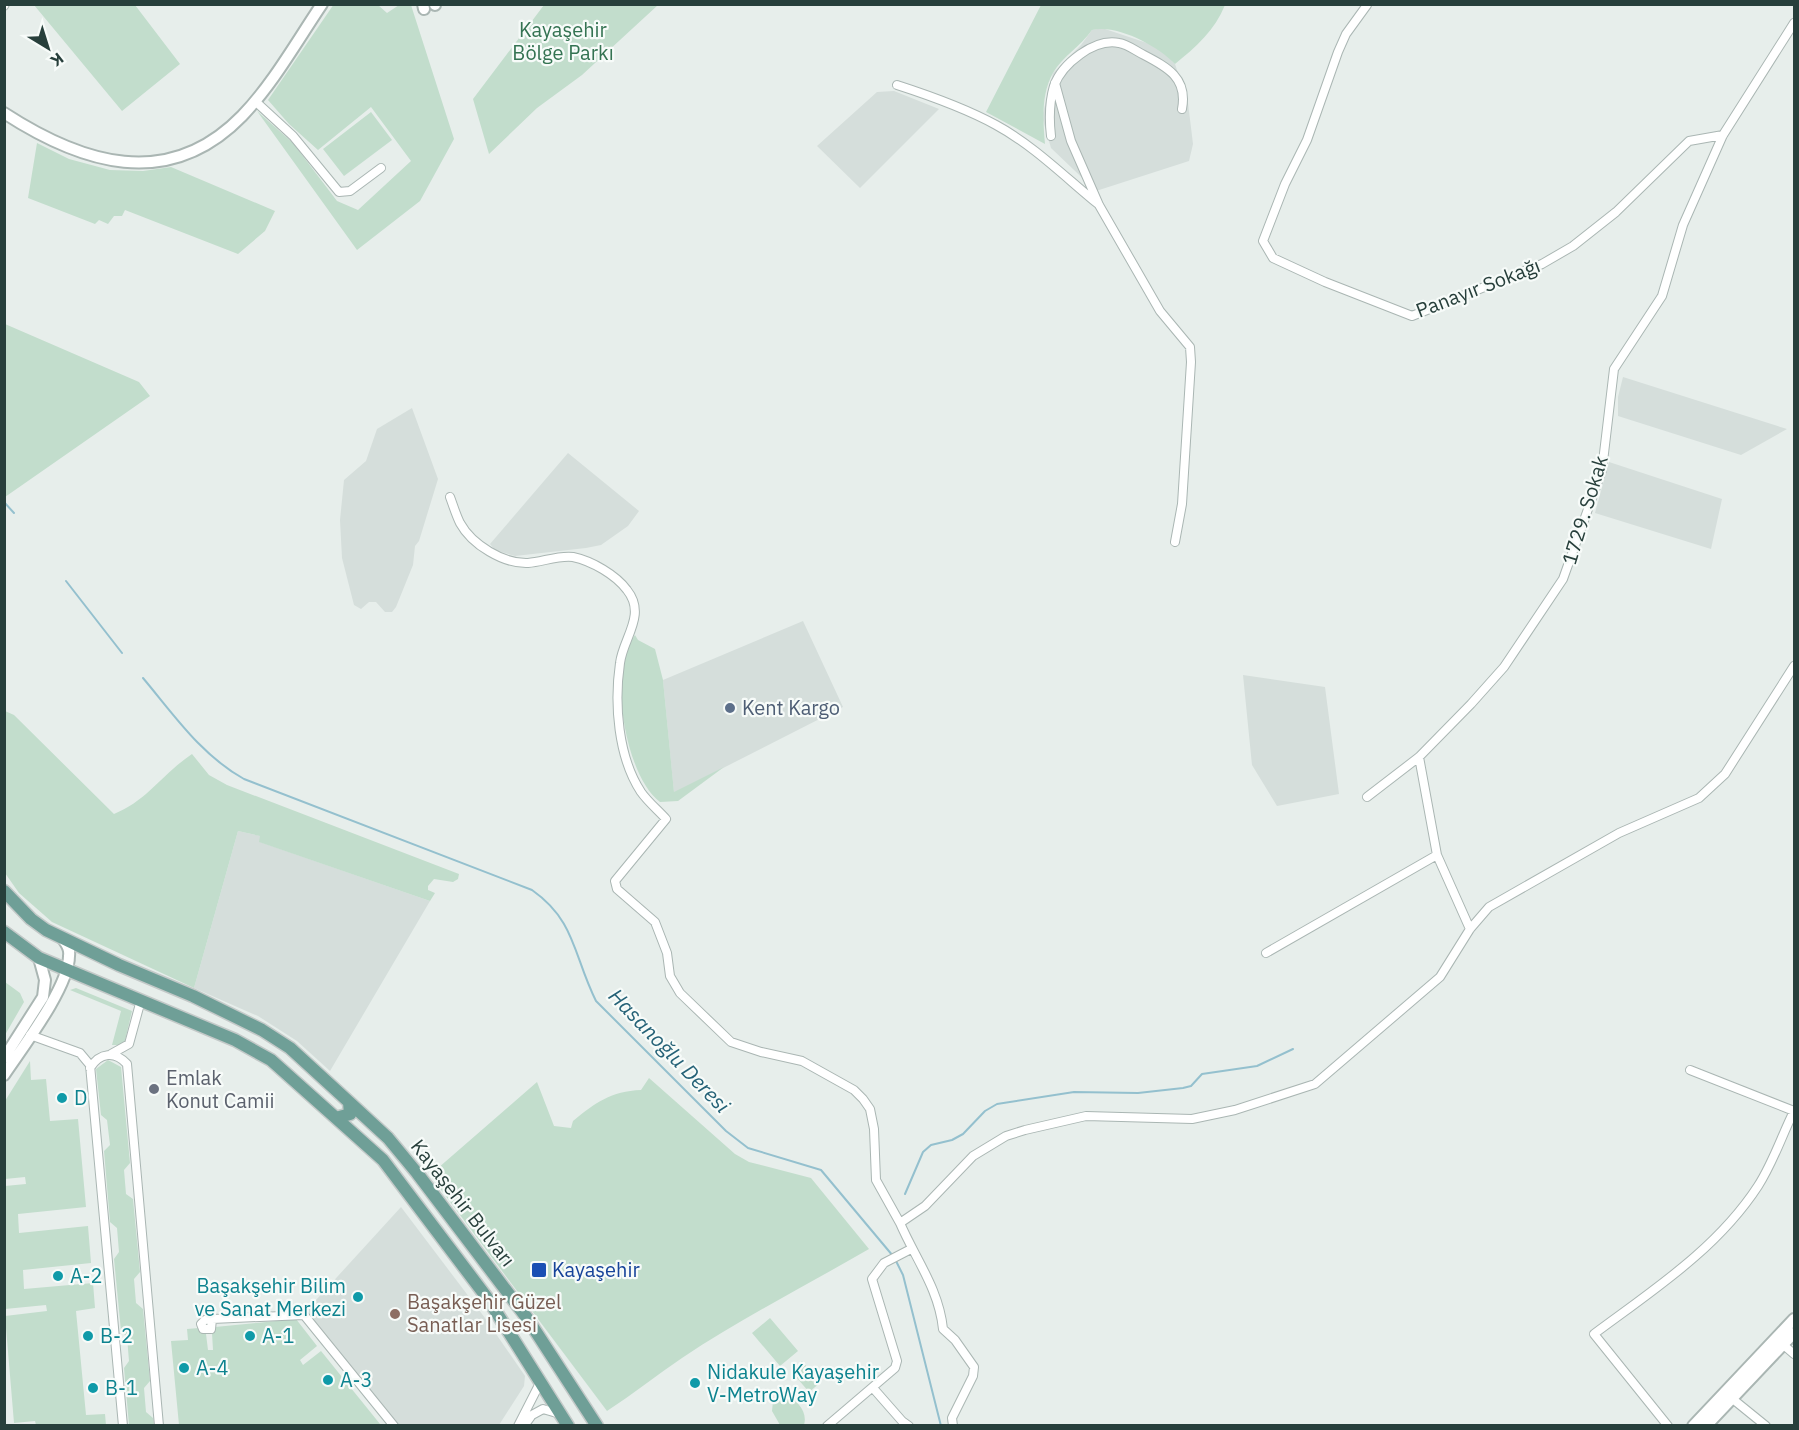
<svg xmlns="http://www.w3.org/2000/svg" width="1799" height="1430" viewBox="0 0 1799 1430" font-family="'IBM Plex Sans',sans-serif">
  <rect width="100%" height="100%" fill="#e7eeeb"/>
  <path fill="#d5dedb" d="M1102 28 1150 44 1164 52 1175 64 1188 103 1193 144 1189 161 1096 191 1051 148 1042 117 1053 73 1081 45 1092 30Z
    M894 91 939 109 860 188 817 146 877 92Z
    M1623 377 1787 429 1741 455 1618 416V397Z
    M412 408 438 479 419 541 415 546 413 565 396 607 392 612H385L376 602H369L361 609 354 605 342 558 340 520 344 480 366 461 377 429Z
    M568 453 639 511 628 526 601 545 586 548 515 556 495 550 490 544Z
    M1609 462 1722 499 1711 549 1595 513Z
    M803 621 843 707 674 793 663 680Z
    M1243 675 1325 687 1339 794 1277 806 1252 765Z
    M238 831 261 836 260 842 430 901 330 1071 297 1041 258 1016 194 988Z
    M401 1207 485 1318 525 1376 524 1386 499 1425H399L306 1311Z"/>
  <path fill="#c2ddcc" d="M334 4 378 5 387 13 399 5H411L454 139 420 201 357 250 257 111 293 143 337 201 358 210 411 161 371 107 318 150 289 124 268 100Z
    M34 5H135L180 64 122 111Z
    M544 5H658L582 75 537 108 489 154 473 99Z
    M1041 5V4L1225 5C1215 30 1196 47 1175 64 1158 46 1117 24 1092 30 1081 46 1062 57 1053 73 1041 94 1043 121 1045 144L986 112Z
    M371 112 392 140 344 176 323 149Z
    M37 143 69 159 110 170 143 171 171 167 275 211 265 231 238 254 125 210 122 216H114L108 224 99 220 95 224 28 198Z
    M5 324 139 382 150 396 5 497Z
    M635 635 638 640 655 649 663 680 674 792 724 767 678 801 660 802C625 776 607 669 635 635Z
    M5 711 14 715 114 814C148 800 161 775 192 754L209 775 227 785 459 874 458 879 453 882 434 879 428 886V890L435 893 430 901 259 842 260 836 238 831 194 988 52 922 19 893 5 873Z
    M5 982 20 993 24 1002 5 1035Z
    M76 988 132 1011 124 1045H112L121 1011 70 990Z
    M108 1060 121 1067 130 1163 124 1170 126 1194 133 1199 140 1272 134 1279 136 1303 143 1309 150 1381 144 1388 146 1412 153 1418 154 1425H129L124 1368 129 1361 127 1337 121 1331 114 1259 119 1252 117 1228 110 1222 104 1151 110 1145 107 1120 101 1115 96 1069Z
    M30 1061 31 1080 46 1079 50 1121 78 1119 86 1207 18 1214 19 1233 88 1226 91 1263 23 1270 24 1289 93 1283 95 1308 76 1311 86 1415 105 1414 106 1425H36L35 1421 14 1423 5 1316 47 1311 46 1305 5 1309V1186L26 1184 25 1177 5 1179V1101Z
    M649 1078 735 1154 749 1162 811 1178 869 1249C807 1285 742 1318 682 1358 657 1375 633 1394 607 1411L430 1175 537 1082 554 1126 571 1128 573 1121C595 1103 611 1091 641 1090Z
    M770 1318 798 1351 780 1366 752 1333Z
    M296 1319 317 1346 300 1360 303 1365 321 1351 380 1424 179 1425 171 1341 188 1340 187 1329 199 1328 206 1334 208 1350H213L212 1333 215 1327Z
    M802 1361 820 1383 809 1392 791 1371Z
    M781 1394H786C797 1401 808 1411 804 1425H780L772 1411 773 1401Z"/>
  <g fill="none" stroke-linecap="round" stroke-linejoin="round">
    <path stroke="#94c0ce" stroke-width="2" d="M4 502 14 513
      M66 581 122 653
      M143 678C174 715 201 755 244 779L532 890C576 921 573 955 596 1001L726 1131 748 1148 821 1170 893 1256
      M905 1194 923 1152 931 1145 952 1140 963 1134 985 1111 997 1104 1074 1092 1138 1093 1183 1088 1191 1086 1202 1074 1257 1066 1293 1049
      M896 1261 903 1275 941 1426"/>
    <g stroke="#aab6b3" stroke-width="10">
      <path id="minor" d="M1367 5 1346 34 1338 52 1307 140 1285 184 1263 241 1273 258 1325 282 1412 316 1542 264 1573 246 1616 212 1689 141 1723 135
        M4 6 5 4
        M1055 83 1071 141 1099 205 1160 311 1190 347 1191 362 1182 504 1175 542
        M897 85C931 96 965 108 996 125 1033 145 1065 177 1098 204
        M255 101 293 136 339 192 350 191 381 168
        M1051 136C1049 119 1049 103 1054 86 1062 64 1094 38 1119 43 1127 44 1136 51 1144 55 1167 67 1188 78 1182 109
        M450 497C453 505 456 515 460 523 472 545 504 564 528 563 542 562 559 555 573 557 592 561 616 575 627 590 647 615 623 638 620 663 614 704 618 757 641 792 648 802 658 810 666 819L615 881 617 889 655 922 667 953 670 976 680 993 731 1042 761 1052 802 1061 854 1090 863 1099 870 1109 874 1129 876 1180 900 1223
        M1419 757 1437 855 1470 929
        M1367 797 1419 757 1471 704 1504 667 1563 579 1602 470 1614 369 1662 296 1683 225 1723 135 1794 23
        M1266 953 1437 855
        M30 1035 80 1053 90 1065 123 1426
        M111 1054 129 1044 141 1000
        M90 1068C100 1052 115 1051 127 1064L159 1426
        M1690 1070 1794 1111
        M212 1319 211 1329H203L201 1324 205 1320 212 1319 304 1315 394 1426
        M1780 1342 1794 1354
        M873 1388 902 1421 909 1426
        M1729 1396 1766 1426
        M518 1426 541 1381
        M524 1426 532 1415 543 1409 560 1414
        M827 1426 895 1368 897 1361 872 1279 884 1263 911 1249
        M953 1426 952 1418 973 1376 974 1367 955 1340 943 1329C939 1289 915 1258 900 1223L925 1206 973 1156 1006 1136 1025 1130 1086 1116 1192 1119 1235 1110 1315 1084 1440 977 1470 929 1489 907 1619 833 1699 798 1725 774 1794 666
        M1668 1426 1594 1334C1653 1290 1717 1249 1758 1186 1773 1163 1782 1135 1794 1111"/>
    </g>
    <g stroke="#aab6b3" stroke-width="14">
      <path id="tertiary" d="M423 4 424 9
        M435 4V5
        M4 113C81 163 168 192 242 116 273 84 297 41 322 4
        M4 1058 43 997 45 980 39 958
        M4 1075C22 1048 69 987 69 956 70 949 67 945 63 939
        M1693 1426 1794 1319
        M1706 1426 1794 1333"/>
    </g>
    <g stroke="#c3c9c8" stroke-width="15">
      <path id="primary" d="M4 891 31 919 46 930 119 965 193 996 262 1030 290 1048 349 1102 350 1114 336 1118 271 1060 235 1040 39 958 4 932
        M349 1102 388 1138 417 1173 527 1318 597 1426
        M336 1118 383 1160 488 1299 568 1426"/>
    </g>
    <use href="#minor" stroke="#fff" stroke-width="8"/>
    <use href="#tertiary" stroke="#fff" stroke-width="10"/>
    <use href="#primary" stroke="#6f9f97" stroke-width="12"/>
  </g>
  <circle fill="#5c6f8a" stroke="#f7fbf9" stroke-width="2" cx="730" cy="708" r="6"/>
  <circle fill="#6b7280" stroke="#f7fbf9" stroke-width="2" cx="154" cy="1089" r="6"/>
  <g fill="#0f9aa8" stroke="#f7fbf9" stroke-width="2">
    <circle cx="62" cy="1098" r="6"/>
    <circle cx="58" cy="1276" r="6"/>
    <circle cx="358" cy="1297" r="6"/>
    <circle cx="88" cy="1336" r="6"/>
    <circle cx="250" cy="1336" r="6"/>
    <circle cx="184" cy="1368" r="6"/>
    <circle cx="328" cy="1380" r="6"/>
    <circle cx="695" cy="1383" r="6"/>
    <circle cx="93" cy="1388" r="6"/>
  </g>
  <rect fill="#1a4fb4" stroke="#f7fbf9" stroke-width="2" x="531" y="1262" width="16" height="16" rx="3"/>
  <circle fill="#8d6e63" stroke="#f7fbf9" stroke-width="2" cx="395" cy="1314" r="6"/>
  <g text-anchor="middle" stroke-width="4.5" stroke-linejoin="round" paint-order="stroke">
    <g font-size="20" fill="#347352" stroke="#f7fbf9">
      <text x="563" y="37">Kayaşehir<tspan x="563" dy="23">Bölge Parkı</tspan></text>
    </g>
    <g font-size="20" fill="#273f3b" stroke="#f7fbf9">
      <text transform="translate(1478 288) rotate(-21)" y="7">Panayır Sokağı</text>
      <text transform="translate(1585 510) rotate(-73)" y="7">1729. Sokak</text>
      <text transform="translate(463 1203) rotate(52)" y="7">Kayaşehir Bulvarı</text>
    </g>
    <g font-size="20" fill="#4e5e75" stroke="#f7fbf9" text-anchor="start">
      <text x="742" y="715">Kent Kargo</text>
    </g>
    <g font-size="20" fill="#5b616d" stroke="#f7fbf9" text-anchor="start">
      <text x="166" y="1085">Emlak<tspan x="166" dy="23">Konut Camii</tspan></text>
    </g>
    <g font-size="20" fill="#0d838f" stroke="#f7fbf9" text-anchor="start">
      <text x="74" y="1105">D</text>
      <text x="70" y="1283">A-2</text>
      <text x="346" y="1293" text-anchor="end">Başakşehir Bilim<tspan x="346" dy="23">ve Sanat Merkezi</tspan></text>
      <text x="100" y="1343">B-2</text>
      <text x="262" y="1343">A-1</text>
      <text x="196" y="1375">A-4</text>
      <text x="707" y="1379">Nidakule Kayaşehir<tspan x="707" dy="23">V-MetroWay</tspan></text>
      <text x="340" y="1387">A-3</text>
      <text x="105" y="1395">B-1</text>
    </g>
    <g font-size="20" fill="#164399" stroke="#f7fbf9" text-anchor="start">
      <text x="552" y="1277">Kayaşehir</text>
    </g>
    <g font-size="20" fill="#785e54" stroke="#f7fbf9" text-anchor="start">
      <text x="407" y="1309">Başakşehir Güzel<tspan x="407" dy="23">Sanatlar Lisesi</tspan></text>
    </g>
    <g font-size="21" font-style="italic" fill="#256277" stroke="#f7fbf9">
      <text transform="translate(669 1051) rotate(46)" y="7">Hasanoğlu Deresi</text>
    </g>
  </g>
  <rect width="1799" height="1430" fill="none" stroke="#273f3b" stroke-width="12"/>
  <g transform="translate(48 48) rotate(142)" stroke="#f7fbf9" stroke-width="4.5" paint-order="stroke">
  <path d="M0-4.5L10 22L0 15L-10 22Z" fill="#273f3b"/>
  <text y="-9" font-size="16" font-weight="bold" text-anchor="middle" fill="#273f3b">K</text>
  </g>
</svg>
